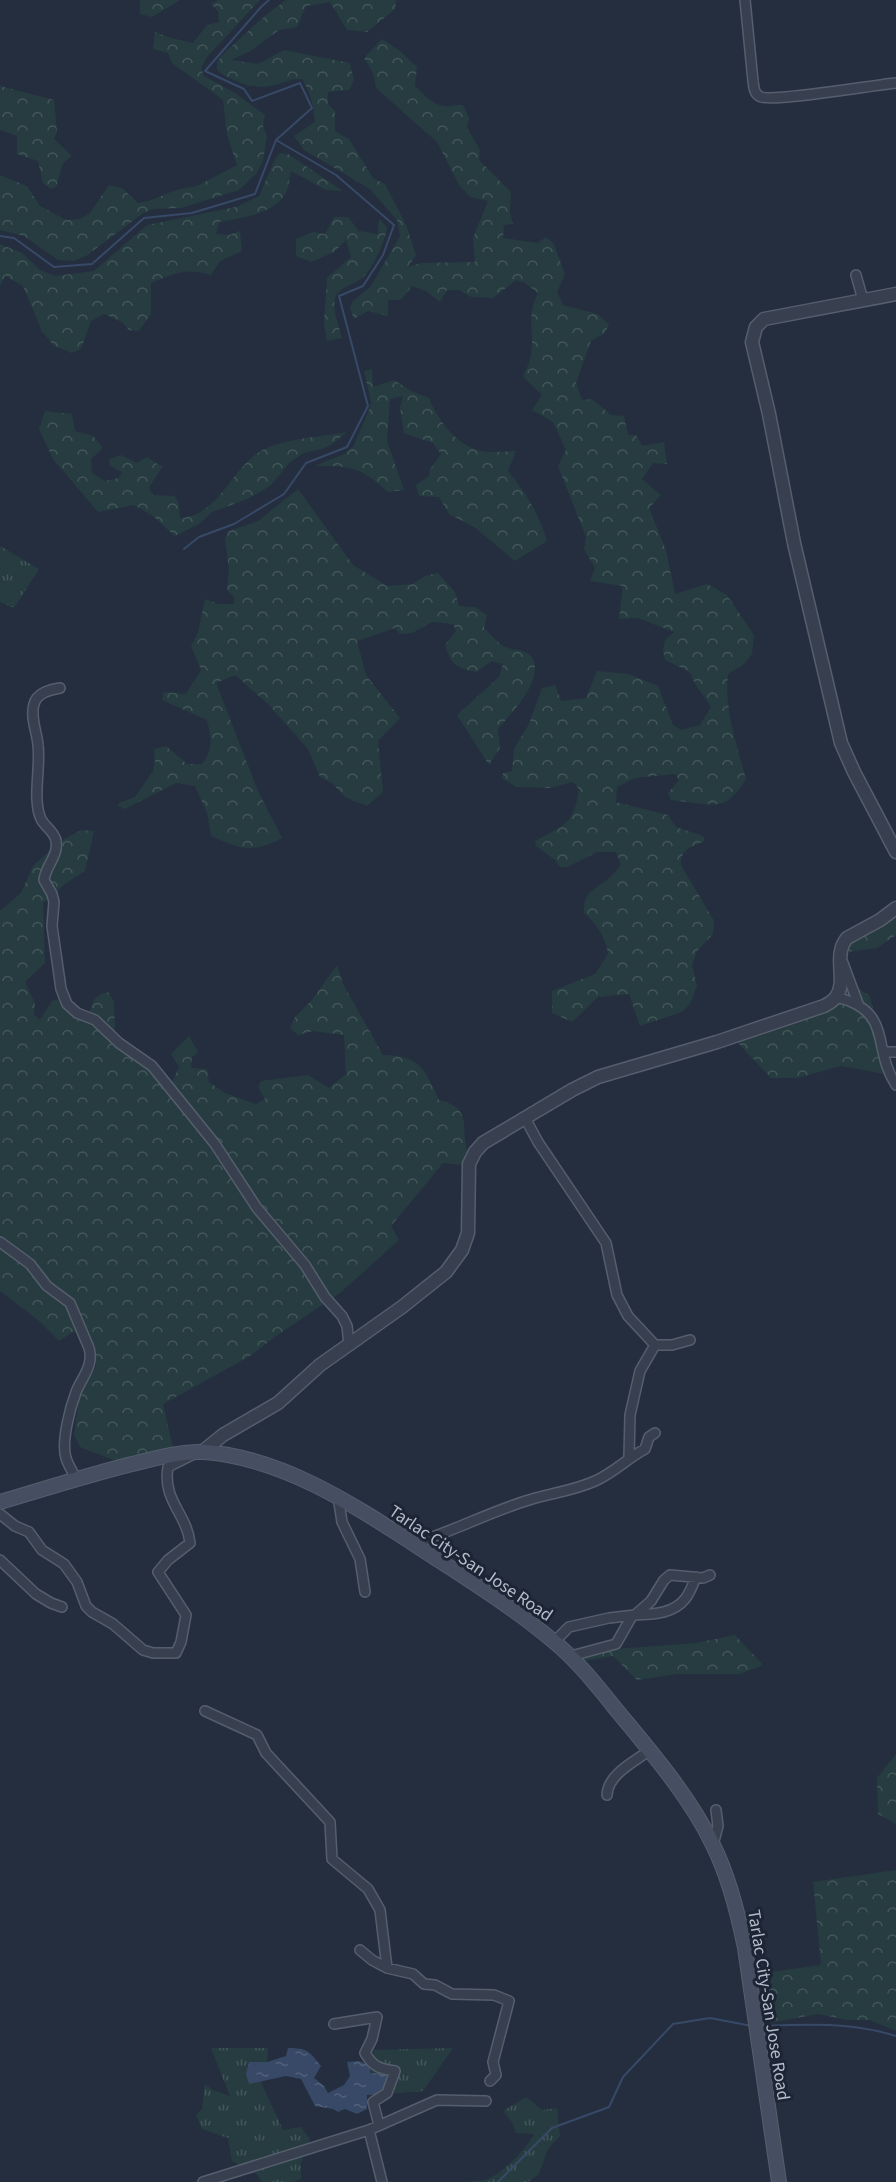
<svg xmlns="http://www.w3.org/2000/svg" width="896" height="2182" viewBox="0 0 896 2182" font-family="'Source Sans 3',sans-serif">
  <defs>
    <pattern id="grass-tufts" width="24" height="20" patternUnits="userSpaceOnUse" patternTransform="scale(1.5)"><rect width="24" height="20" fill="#263c40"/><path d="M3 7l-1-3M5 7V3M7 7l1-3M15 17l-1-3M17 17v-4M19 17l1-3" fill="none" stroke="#43565a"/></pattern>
    <pattern id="forest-crowns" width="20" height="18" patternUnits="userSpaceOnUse" patternTransform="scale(1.5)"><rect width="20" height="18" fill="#263c40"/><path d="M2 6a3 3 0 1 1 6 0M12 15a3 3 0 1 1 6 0" fill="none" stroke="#43565a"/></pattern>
    <pattern id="water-ripples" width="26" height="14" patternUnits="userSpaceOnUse" patternTransform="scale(1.5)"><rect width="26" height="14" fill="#374967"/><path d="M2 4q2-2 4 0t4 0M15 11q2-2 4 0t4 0" fill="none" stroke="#52617b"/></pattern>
  </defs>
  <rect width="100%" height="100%" fill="#242e3f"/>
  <path fill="url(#grass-tufts)" d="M0 546 39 569 14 608 0 602Z
    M211 2048H268L267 2062H249L246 2074 249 2083 261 2082 283 2130 301 2127 310 2139 301 2162V2179L293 2182H262L257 2174 232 2161 228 2138 202 2129 196 2115 202 2109 205 2084 213 2090 230 2096Z
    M453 2048 423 2091 378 2095 391 2074 370 2073 374 2050Z
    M526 2097 542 2110 557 2108 560 2136 548 2149 539 2174 528 2182H468C474 2181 482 2181 488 2179 502 2174 528 2147 534 2134L516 2133 512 2122 503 2111Z"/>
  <path fill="url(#forest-crowns)" d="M140 0H180L152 17 140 14Z
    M218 0H260L207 57 201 68 204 76 235 93 265 115 263 126 267 136 263 161 256 174 239 190 181 208 153 209 142 214 86 256 73 261 58 260 24 236 0 230V175L27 186 40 206 66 220 80 219 90 213 109 185 122 188 138 203 149 201 176 190 197 186 237 165 227 135 223 100 172 63 168 53 153 49 155 32 171 38 193 43 207 25 219 22 218 11 211 4Z
    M286 0H396L395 9 367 32 347 30 330 2 306 6 297 27 279 30 252 50 231 60 258 64 284 50 350 63 354 80 349 90 328 92V104L335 111V131L349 139 373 178 385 184 406 225 416 255 408 267 421 263 475 262 473 238 488 201 471 197 459 185 437 142 376 88 373 73 364 58 382 39 400 51 417 67 415 86C423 93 432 105 444 106 450 107 456 104 463 105L469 118 467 128 480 150 479 160 511 192 510 212 513 224 504 225 503 238 538 243 546 237 554 244 565 274 557 292 563 305 597 314 609 324 605 333 591 341 576 383 582 400 592 399 611 415 624 416 628 435H636L642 446 664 442 667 464 653 463 642 479 661 495 649 508 666 550 675 594 707 584 727 595 754 635 752 654 745 663 728 674C724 709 737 746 746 779 740 788 733 799 723 803 710 807 684 801 671 800L668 793 679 780 675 774 635 778 617 787 616 802 668 815 676 827 703 836 705 841C692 847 680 849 681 865L714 921 713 934 697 951 692 965 697 985 690 1004 682 1012 640 1026 629 994 598 997 572 1022 552 1013V991L595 974 608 954C606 938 597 924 584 913 583 892 594 890 608 879 613 875 617 869 621 864L616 852H597L567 867H560L555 860 536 846 535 841C564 825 574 825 579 789L573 782 550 788 516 787 502 778 503 773 512 771 514 749 529 724 542 688 555 685 561 701 586 698 597 671 629 674 658 686 673 725 681 730 700 725 711 707C703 693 695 688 690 672L665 660 663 650 665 640 674 632 638 618 619 619 623 586 590 581 595 568 584 549 586 537 558 466 566 450 553 422 532 410 542 395 523 377C525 371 529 365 530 359 536 335 525 318 538 293L525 283 516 280 493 298 471 297 459 290H447L440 302 426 291 412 286 401 300H388V316L368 311 354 319 350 308 353 301 371 286 400 236 397 220 370 189 304 150 294 136 315 122C313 107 311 92 302 79 290 78 282 84 270 86 254 89 229 81 217 70V63L221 56 266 15Z
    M0 86 54 100 57 132 54 139 72 156 63 163 56 187 51 189 43 183 38 161 17 154V136L0 130Z
    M280 153 288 154 343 191 326 190 291 171C290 177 289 184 287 190 278 214 241 218 219 222L216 234 229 235 240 231 242 251 220 261 211 275C187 267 173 274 151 283V314L139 331 129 330 122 322 104 314 91 321 81 349 72 353 54 346 42 331 23 286 5 276 0 286V244L22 253 40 270 55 276 94 271 147 225 236 207 259 196 276 157Z
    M334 217H348L359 231 378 234 379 219 387 227C386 240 373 268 363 277 356 284 340 287 336 296 331 307 339 326 342 338L327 341 324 323 327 278 351 257 346 240 334 252 311 262 296 256V239L313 232 325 234Z
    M372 369 373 387 394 380 411 391 429 398C438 420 457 447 482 451 492 453 505 451 516 451L508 471C527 494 538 512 547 541L515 561 474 527 449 514 439 497 419 496 416 485 429 476 430 469 441 454 433 443 404 433 400 408 403 396 390 399 387 441 404 490 388 492C360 467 353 466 315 466L344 454 353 447 369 410 371 402 364 371Z
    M45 411 72 414 75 431 93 436 103 448 91 459 92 473 105 481 119 478 122 472 110 466 109 459 121 455 137 463 147 457 162 467 149 488 153 495 175 496 179 505 180 518C222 516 232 461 269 447 290 439 323 436 347 432L331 445 322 449 304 453 290 462 271 485 262 491 245 500 212 512 199 524 175 536 153 516 134 505 98 512 53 459 39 429Z
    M298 489 353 565 387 586 413 584 425 576 438 573 455 592 459 606 475 607 487 615 484 628C491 634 497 643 505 647 512 650 527 650 531 656 547 678 511 713 498 729L500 748 489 765 457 715 499 677 503 664 492 661 476 672C456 668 451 665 445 645L456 631 453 624 432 622 412 633 400 634 395 628 357 641 366 675 400 718 378 741 383 792 367 806 345 797 332 783 320 777 308 749 268 704 235 675 216 683 258 791 282 838C252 854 241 849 211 836L207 813 195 786 176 783 125 809 118 806 119 803 135 797 153 771 155 761 154 749 166 746 187 764H202C214 749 211 737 207 720L162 700 164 692 186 694 201 670 191 646 198 633 205 599 218 604H234V597L227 590 229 570 225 539 229 531 258 521Z
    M81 830 94 831 85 871 65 884 43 903 45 963 25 982 35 1003 34 1015 40 1020 52 1001 65 997 90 1015C92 1000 94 996 108 992L114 1002 115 1033 151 1058 172 1082 179 1067 171 1054 189 1036 198 1052 192 1057 191 1068 207 1069 209 1082 225 1093 256 1104 265 1099 258 1087 261 1081 308 1075 329 1088 346 1074 344 1035 313 1031 298 1035 290 1028 295 1017 311 1001 337 965 343 984 383 1055C420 1056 424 1067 439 1100 476 1109 458 1129 469 1154L465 1165 443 1163 391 1226 399 1240 340 1293 276 1336 250 1356 163 1404 173 1448 116 1461 80 1447 74 1435 79 1399 96 1366V1351L87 1335 73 1332 59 1341 38 1320 0 1291V911L21 893 33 866 59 842Z
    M896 912V935L877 948 848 952 853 941Z
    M845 982 869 995C878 1020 878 1047 885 1074L841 1066 797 1078H771L737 1042C756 1037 832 1015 840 1000 843 995 843 988 845 982Z
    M735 1635 763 1665 740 1674H678L637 1680 613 1656 584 1661 575 1652 696 1643Z
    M896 1754V1824L878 1814 877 1778Z
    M896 1870V2031L870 2020H848L818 2014 770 2023 769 2000 764 1973 821 1965 813 1882Z"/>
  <path fill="url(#water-ripples)" d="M288 2048C308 2048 309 2051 321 2066L314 2078 324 2086 328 2093 344 2085 350 2076 347 2062 359 2061 370 2066V2073L391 2074 388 2086 378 2095H367V2109L357 2114 345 2109 338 2112 333 2109 315 2106 301 2079 286 2076 249 2084 246 2074 249 2062H267L286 2056Z"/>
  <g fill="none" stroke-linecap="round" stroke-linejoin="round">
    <path stroke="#374967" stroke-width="2" d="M0 236 14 238 54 267 92 264 144 218 192 213 255 194 276 140 312 108 300 83 252 101 244 89 205 71 261 7 269 0
      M184 549 199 537 234 524 284 494 306 463 347 447 368 406 339 296 363 286 383 255 394 225 336 175 276 140
      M761 2026C806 2024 853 2022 896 2036
      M498 2182 552 2128 609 2107 623 2077 673 2024 710 2018 752 2026"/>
    <g stroke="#565e6d" stroke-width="12">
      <path id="minor" d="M745 0 753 81C754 88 754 94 761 97 774 102 875 85 896 83
        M856 275 863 300
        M60 688C49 690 37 693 34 704 30 717 37 732 38 745 41 766 32 800 41 819 44 826 55 832 56 841 59 855 45 867 44 880L52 894 54 902 52 926 61 989 67 1004 77 1013 95 1020 119 1043 152 1066 215 1144 257 1208 305 1265 325 1297 342 1316 347 1326 349 1345
        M843 963 859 1006
        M836 997C894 1011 871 1047 896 1085
        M883 1052H896
        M525 1118 538 1142 606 1243 617 1295 628 1316 655 1345H672L690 1340
        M0 1242 30 1264 47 1286 70 1303 89 1348C94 1366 82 1377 76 1392 70 1408 61 1442 66 1458 68 1465 73 1472 76 1479
        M629 1457 630 1415 640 1371 655 1345
        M338 1496 342 1522 360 1559 365 1592
        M0 1514 15 1526 29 1532 42 1550 64 1564 77 1582 86 1606 92 1612 113 1624 143 1650 153 1653H176L181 1642 186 1615 158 1572 168 1560 190 1543C187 1514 162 1500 168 1467L192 1455
        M412 1544C452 1532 489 1512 529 1500 551 1493 573 1491 595 1481 613 1473 628 1458 645 1449L649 1437 655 1433
        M0 1560 36 1594 51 1603 62 1607
        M635 1615C653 1614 673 1614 685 1599 690 1593 693 1584 696 1577
        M554 1642 569 1627 609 1618 635 1615 651 1601 664 1580 670 1575 703 1578 710 1575
        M571 1656 616 1644 632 1616
        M205 1711 257 1735 266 1753 330 1822 332 1859 368 1889 380 1910 387 1968
        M607 1795C608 1774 634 1762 650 1750
        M713 1845 718 1826 716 1810
        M360 1950 372 1960 387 1968 413 1974 424 1984 435 1985 452 1994 494 1995 509 2001 493 2062 496 2075 490 2081
        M334 2024 377 2017 372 2039 365 2053C373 2067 380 2069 395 2071L387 2093 373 2102 379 2125
        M369 2130 382 2182
        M203 2182 369 2130 437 2100 486 2101"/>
    </g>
    <g stroke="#565e6d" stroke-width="15">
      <path id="tertiary" d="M896 294 764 319 756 327 752 342 769 414 794 543 841 743 854 772 896 852
        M202 1452 223 1435 278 1403 320 1365 402 1307 446 1272 462 1250 468 1233 469 1164 475 1152 483 1143 572 1090 598 1077 717 1042 824 1006C828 1004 833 1001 836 997 848 981 832 956 847 938L880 920 896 908"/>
    </g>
    <g stroke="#565e6d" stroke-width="16">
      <path id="secondary" d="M0 1502C44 1489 88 1475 132 1464 156 1458 181 1451 205 1452 281 1458 349 1502 411 1542 459 1574 508 1603 552 1640 578 1661 598 1687 619 1713 652 1753 690 1797 713 1845 729 1877 738 1913 745 1948L779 2182"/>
    </g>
    <use href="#minor" stroke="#38404f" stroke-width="9"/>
    <use href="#tertiary" stroke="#38404f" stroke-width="12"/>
    <use href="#secondary" stroke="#464f62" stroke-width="14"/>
  </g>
  <g text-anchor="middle" stroke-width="6" stroke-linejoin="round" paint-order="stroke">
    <g font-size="18" fill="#b4bbca" stroke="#1d2534">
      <text transform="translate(471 1563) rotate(34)" y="6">Tarlac City-San Jose Road</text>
      <text transform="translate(769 2005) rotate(81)" y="6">Tarlac City-San Jose Road</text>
    </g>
  </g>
</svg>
